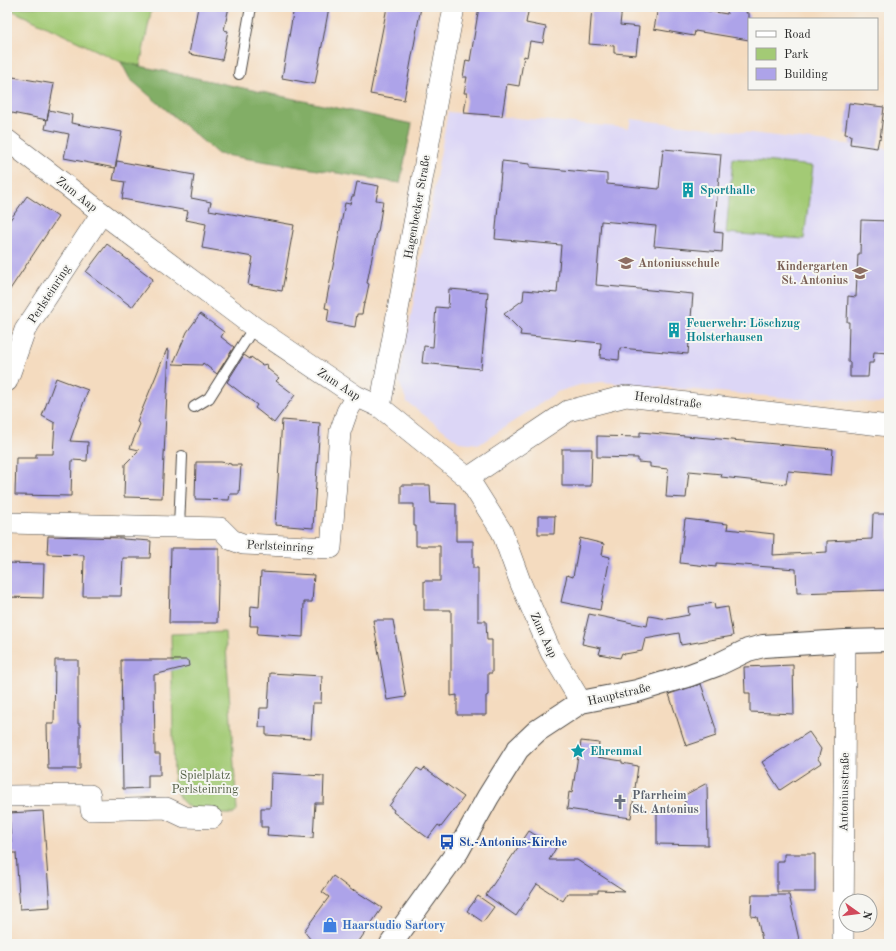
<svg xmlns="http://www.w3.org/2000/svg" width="896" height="951" viewBox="0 0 896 951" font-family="'Old Standard TT',serif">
  <rect width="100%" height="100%" fill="#f6f6f2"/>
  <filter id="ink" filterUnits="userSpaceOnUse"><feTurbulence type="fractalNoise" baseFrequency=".025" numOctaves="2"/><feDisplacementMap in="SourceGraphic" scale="8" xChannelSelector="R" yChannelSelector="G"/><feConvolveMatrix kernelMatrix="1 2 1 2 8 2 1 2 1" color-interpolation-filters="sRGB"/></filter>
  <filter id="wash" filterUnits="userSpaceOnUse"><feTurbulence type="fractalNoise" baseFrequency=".012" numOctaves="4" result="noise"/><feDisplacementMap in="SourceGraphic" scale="16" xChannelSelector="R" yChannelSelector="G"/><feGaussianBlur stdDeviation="0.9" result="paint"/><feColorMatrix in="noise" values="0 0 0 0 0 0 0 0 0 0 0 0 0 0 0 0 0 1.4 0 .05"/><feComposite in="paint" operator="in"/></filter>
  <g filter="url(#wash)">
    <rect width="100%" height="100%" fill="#f4dbbf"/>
    <path fill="#dcd6f6" d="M448 112 629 128 631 119 889 149V402L877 403 815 397 814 400 602 382 583 384 557 392 480 444 459 442 407 402 399 381Z"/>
    <path fill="#a3ca75" stroke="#677a50" d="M7 7H152L140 66 121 62 7 8Z
      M733 158 813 166 804 239 726 233Z
      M225 632 237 810 234 814C208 814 183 816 174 785L171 634Z"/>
    <path fill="#82ae66" stroke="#566c48" d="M121 62 412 124 400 183 218 154 130 79Z"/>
    <g id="blocks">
      <path fill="#ada3e9" d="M198 7H229L224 30 228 31 222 60 189 54Z
        M294 7H329L315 84 282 78Z
        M387 7H421L404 100 370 94Z
        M479 7H529L526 23 546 27 543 43 530 41 527 57 524 56 519 86 507 84 502 116 464 113 467 93H464L467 77H463L466 60 470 61Z
        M592 7H622L620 25 639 27 636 55 614 53V46L589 44Z
        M658 7H685L727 14 728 7 747 9 746 13H749V40L695 31 694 36 654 29Z
        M7 76 54 84 47 120 7 112Z
        M849 103 884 107 880 139 879 138 877 148 850 144 851 135 845 134Z
        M49 110 72 115 71 123 122 132 115 168 64 158 69 134 45 129Z
        M663 149 721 154 714 232 723 233 722 252 654 246 656 226 601 221 596 285 693 294 688 354 620 348 619 360 600 358 601 343 520 335 521 331 504 314 523 300 524 290 557 293 561 245 495 239 502 161 530 164V167L607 174V184L659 189Z
        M117 161 194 175 191 198 211 202 209 210 294 225 282 291 248 285 253 257 202 248 206 224 186 220 188 211 122 199 125 182 113 180Z
        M357 182 379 186 376 200 383 201 378 232H377L367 283 369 284 365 303H364L362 314H357L355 327 327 322 329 309 325 308 345 203 350 204 352 196H354Z
        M27 196 58 217 7 294V224Z
        M861 220 889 221V353L874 352 873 363H869L868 377H850V362H848L849 322H847L848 296 856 297 858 254H860Z
        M107 244 153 279 132 307 86 272Z
        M449 289 488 292 481 369 422 363 424 346 433 347 436 307 448 308Z
        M200 314 224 332 221 337 234 347 217 374 203 363 202 365 173 364 187 332Z
        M167 349 169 350 162 498 124 497 125 464 139 450 130 448 140 424 137 422Z
        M244 355 250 359 251 357 262 365 267 364 268 369 279 378 276 381 295 395 274 423 255 408 257 405 227 382Z
        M56 378 88 390 70 441 88 442 87 461 72 460 71 496 15 495 16 458H36V454H53L55 423 42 416Z
        M282 420 320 423 313 528 275 525Z
        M640 432 833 449 831 475 788 471 786 484 721 477 722 474 689 471 686 498 666 497 668 469 650 467V463L638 462V458L597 457V436L640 437Z
        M562 449H592L591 486H562Z
        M196 462H221L231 464V465H241L239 494H230L229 500 195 499Z
        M401 485H430L431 503 456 504V541H473V568H478V621H486L487 640H492V673H488V695L486 696V715H457V695L451 696V610H424V581H440V546H416V526H414V504H401Z
        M873 514H889V590L797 593 796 569 716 563V567L680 563 685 519 728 524 727 529 774 534 773 555 827 552V541L872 539Z
        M538 516H555L554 534H538Z
        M48 536 123 538V539L151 541 150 558H123L121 596H83L84 555 47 554Z
        M580 538 604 544 602 555 610 557 600 610 561 602 567 575 573 577Z
        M171 548H219V585H218L217 623H169Z
        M7 563 44 564 43 598 7 597Z
        M261 572 314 575 312 602H304L303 637 257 634 258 626H250L251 606 259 607Z
        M714 603 715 609 728 607 733 636 681 645 679 633 645 639 642 651 625 654 622 653 620 658 599 654 601 648 582 644 589 614 647 626 649 616 667 619 689 615 688 607Z
        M373 620H393L406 697 387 700Z
        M55 660H78V724H80V769H48L47 724H54Z
        M121 660H188L189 666 154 675 155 754H160V775H148V788L123 789Z
        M793 665 794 714 750 712V693H745L744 667Z
        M270 673 322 676 321 703H313L311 738 266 735V727H259L260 708H268Z
        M701 684 716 729V736L686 746 669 694Z
        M809 732 821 749 818 759 821 763 780 790 762 762Z
        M581 741 599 743 597 757 622 761V763L638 766 631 818 567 809 569 792 572 793 578 756H579Z
        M417 768 422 771 424 768 464 797 441 827 438 825 428 838 393 812 394 810 389 806Z
        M271 773 324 776 323 803H315L313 838 267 835 268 827H261V808H270Z
        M707 783 708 845 657 844V811H688L683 796Z
        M43 811 50 907 20 909 16 853H12L9 813Z
        M529 831 556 848 549 860H577L625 891 598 890V893H568L563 901 537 884 516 916 486 895Z
        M784 854H815V892H777V861H784Z
        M333 876 353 891 354 890 382 908 357 944H314L304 931 329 897 322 892Z
        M752 895H789L800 944H763L757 917 751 916Z
        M478 896 494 907 483 922 467 911Z"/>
    </g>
  </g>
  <g filter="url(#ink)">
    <use href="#blocks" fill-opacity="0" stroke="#494541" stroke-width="1"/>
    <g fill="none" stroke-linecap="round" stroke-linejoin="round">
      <g stroke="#494541" stroke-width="12">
        <path id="lane" d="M239 74 251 7
          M194 407 209 398 254 327
          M179 527 182 456"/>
      </g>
      <g stroke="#494541" stroke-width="22">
        <path id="street" d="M7 140 102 213 254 327 356 396 380 407 468 478 502 532 521 584 551 652 581 702
          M7 381 25 330 102 213
          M380 407 454 7
          M468 478 568 411 626 396 889 426
          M7 523 220 528 232 540 243 544 331 548 340 432 347 412 356 396
          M7 796 90 795 91 810 166 808 185 817 212 818
          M843 944 845 641"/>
      </g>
      <g stroke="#494541" stroke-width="24">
        <path id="secondary" d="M391 944 458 851 488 797 518 749 537 731 581 702 637 691 690 675 717 665 748 650 763 646 845 641 889 640"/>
      </g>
      <use href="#lane" stroke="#fff" stroke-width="10"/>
      <use href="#street" stroke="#fff" stroke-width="21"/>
      <use href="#secondary" stroke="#fff" stroke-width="22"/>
    </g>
  </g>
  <defs>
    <g id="building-bare" transform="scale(1.2)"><path d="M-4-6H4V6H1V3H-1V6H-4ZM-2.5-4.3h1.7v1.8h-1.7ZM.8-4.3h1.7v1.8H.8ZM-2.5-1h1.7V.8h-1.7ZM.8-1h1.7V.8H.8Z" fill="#0f9aa8" stroke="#f6f6f2" stroke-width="2.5" paint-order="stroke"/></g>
    <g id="school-bare" transform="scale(1.2)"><path d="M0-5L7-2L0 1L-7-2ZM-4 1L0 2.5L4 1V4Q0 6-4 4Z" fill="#8d6e63" stroke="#f6f6f2" stroke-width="2.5" paint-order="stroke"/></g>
    <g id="sight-bare" transform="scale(1.2)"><path d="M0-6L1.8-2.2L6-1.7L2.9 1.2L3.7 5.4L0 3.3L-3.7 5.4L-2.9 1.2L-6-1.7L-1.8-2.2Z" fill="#0f9aa8" stroke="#f6f6f2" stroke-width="2.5" paint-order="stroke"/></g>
    <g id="church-bare" transform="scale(1.2)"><path d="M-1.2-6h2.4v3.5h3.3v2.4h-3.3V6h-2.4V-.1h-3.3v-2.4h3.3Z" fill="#6b7280" stroke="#f6f6f2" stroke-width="2.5" paint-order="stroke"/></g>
    <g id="bus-bare" transform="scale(1.2)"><path d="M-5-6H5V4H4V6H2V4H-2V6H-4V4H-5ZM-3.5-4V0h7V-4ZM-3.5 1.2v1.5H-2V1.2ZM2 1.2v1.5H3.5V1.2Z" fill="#1a4fb4" stroke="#f6f6f2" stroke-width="2.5" paint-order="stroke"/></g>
    <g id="shop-bare" transform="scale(1.2)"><path d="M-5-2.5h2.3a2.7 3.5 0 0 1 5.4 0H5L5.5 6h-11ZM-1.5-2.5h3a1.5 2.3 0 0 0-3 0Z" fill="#3f7fe0" stroke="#f6f6f2" stroke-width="2.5" paint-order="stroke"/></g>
  </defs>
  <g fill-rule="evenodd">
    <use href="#building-bare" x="688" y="190"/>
    <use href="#school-bare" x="626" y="263"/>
    <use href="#school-bare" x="860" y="273"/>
    <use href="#building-bare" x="674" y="330"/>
    <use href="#sight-bare" x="578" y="751"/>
    <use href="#church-bare" x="620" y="802"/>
    <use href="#bus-bare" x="447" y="842"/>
    <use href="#shop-bare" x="330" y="925"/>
  </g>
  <g text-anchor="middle" stroke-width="4" stroke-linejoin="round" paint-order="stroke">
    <g font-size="12" font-weight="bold" fill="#0d838f" stroke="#f6f6f2" text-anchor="start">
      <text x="700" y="194">Sporthalle</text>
      <text x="686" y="327">Feuerwehr: Löschzug<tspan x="686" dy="14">Holsterhausen</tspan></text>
      <text x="590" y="755">Ehrenmal</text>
    </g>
    <g font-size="12" fill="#2b2b2b" stroke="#f6f6f2">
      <text transform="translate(77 194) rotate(38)" y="4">Zum Aap</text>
      <text transform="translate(417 207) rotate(-80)" y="4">Hagenbecker Straße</text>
      <text transform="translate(49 294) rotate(-57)" y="4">Perlsteinring</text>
      <text transform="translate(339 384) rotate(33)" y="4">Zum Aap</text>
      <text transform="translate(668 400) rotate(7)" y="4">Heroldstraße</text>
      <text transform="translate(280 546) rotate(3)" y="4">Perlsteinring</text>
      <text transform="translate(544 635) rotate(65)" y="4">Zum Aap</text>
      <text transform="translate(619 694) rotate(-13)" y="4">Hauptstraße</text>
      <text transform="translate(844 792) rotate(-89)" y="4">Antoniusstraße</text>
    </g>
    <g font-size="12" font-weight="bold" fill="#785e54" stroke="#f6f6f2" text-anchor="start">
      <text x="638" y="267">Antoniusschule</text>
      <text x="848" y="270" text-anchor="end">Kindergarten<tspan x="848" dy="14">St. Antonius</tspan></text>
    </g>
    <g font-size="12" fill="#4f5b41" stroke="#f6f6f2">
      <text x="205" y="779">Spielplatz<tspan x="205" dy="14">Perlsteinring</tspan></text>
    </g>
    <g font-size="12" font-weight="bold" fill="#5b616d" stroke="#f6f6f2" text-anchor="start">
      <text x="632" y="799">Pfarrheim<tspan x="632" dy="14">St. Antonius</tspan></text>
    </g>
    <g font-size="12" font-weight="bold" fill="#164399" stroke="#f6f6f2" text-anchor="start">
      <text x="459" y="846">St.-Antonius-Kirche</text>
    </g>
    <g font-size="12" font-weight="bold" fill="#366cbe" stroke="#f6f6f2" text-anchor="start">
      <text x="342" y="929">Haarstudio Sartory</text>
    </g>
  </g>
  <rect width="896" height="951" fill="none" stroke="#f6f6f2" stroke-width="24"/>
  <rect x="748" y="18" width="130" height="72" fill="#f6f6f2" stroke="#a5a5a2"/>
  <rect x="756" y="31" width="20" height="6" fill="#ffffff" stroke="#a5a5a2"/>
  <text x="784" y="38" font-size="12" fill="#2b2b2b">Road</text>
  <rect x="756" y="48" width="20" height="12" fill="#a3ca75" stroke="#a5a5a2"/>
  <text x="784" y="58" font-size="12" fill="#2b2b2b">Park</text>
  <rect x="756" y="68" width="20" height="12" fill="#ada3e9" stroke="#a5a5a2"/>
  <text x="784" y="78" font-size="12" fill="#2b2b2b">Building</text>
  <g transform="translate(858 913) rotate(104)"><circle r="19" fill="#f6f6f2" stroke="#a5a5a2"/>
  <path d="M0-3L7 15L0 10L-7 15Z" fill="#d1495b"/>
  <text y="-6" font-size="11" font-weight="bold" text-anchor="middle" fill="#2b2b2b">N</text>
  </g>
</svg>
